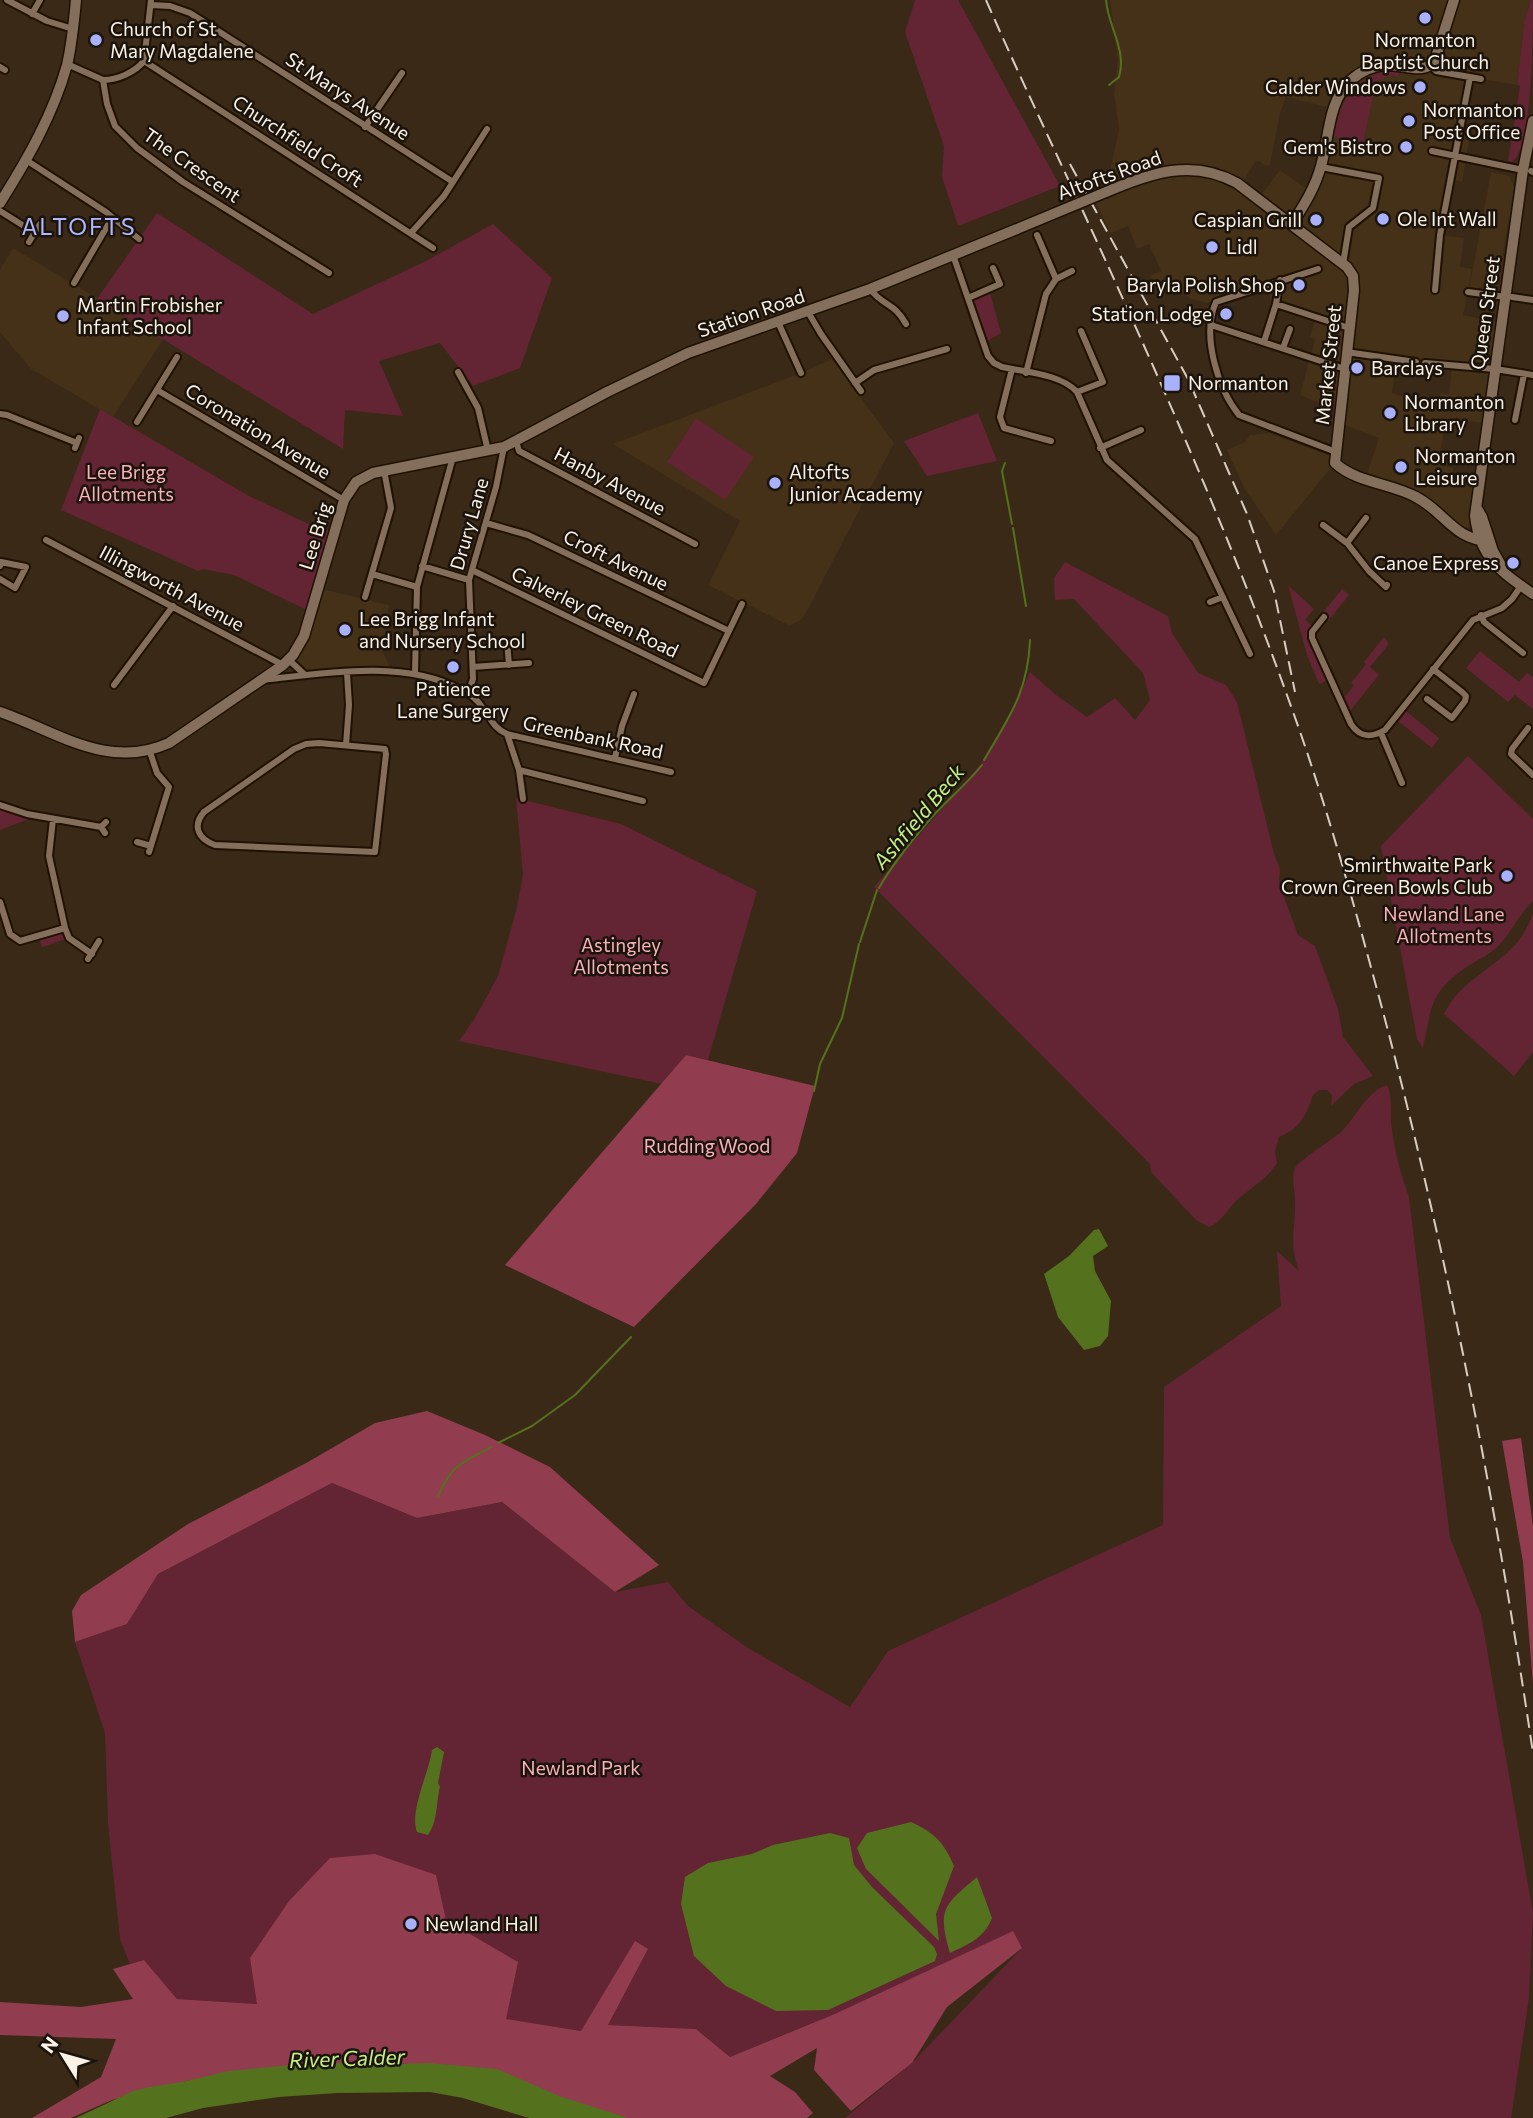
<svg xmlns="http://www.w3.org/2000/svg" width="1533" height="2118" viewBox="0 0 1533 2118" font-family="Commissioner,sans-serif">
  <rect width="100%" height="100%" fill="#3a2917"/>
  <path fill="#453018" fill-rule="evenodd" d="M1110 0H1531L1524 23 1517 85 1470 77 1459 138 1469 140 1462 182 1452 180 1441 235 1464 238 1460 267 1472 269 1463 315 1501 323 1487 423 1446 419 1441 448 1440 465 1453 468V473L1457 474 1456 482 1478 486 1473 524 1466 529 1459 528 1432 507 1365 480 1379 438 1339 423 1340 406 1314 401 1300 395 1315 339 1310 337 1316 317 1272 303 1266 285 1207 303 1191 299 1176 288 1165 289 1149 276 1161 271 1149 244 1137 249 1128 226 1111 233 1095 201 1106 191 1119 129 1114 94 1118 60ZM1286 97 1335 109 1311 192 1280 170 1258 199 1241 185 1255 162 1259 161 1266 166 1270 165 1280 113ZM1397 360 1452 367 1449 394 1440 393 1438 409 1392 393Z
    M1491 172 1509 176 1514 187 1497 291 1469 289Z
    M13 248 164 338 113 417 31 369 0 332V270Z
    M832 359 894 443 807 611 802 619 790 626 708 585 740 521 613 444 801 373Z
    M1268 433 1335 457V463L1276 535 1244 488 1227 450 1245 442 1250 435Z
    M318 588 389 605 382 651 393 673 306 675 289 660 299 647Z"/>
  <path fill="#632433" d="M915 0H958L1060 186 958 226 942 177 944 146 905 32Z
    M1531 0H1533C1533 28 1533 150 1512 162L1508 161 1520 86 1517 85 1524 23Z
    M1382 72H1400L1398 76 1392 75 1376 81 1363 143 1333 137C1342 104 1346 83 1382 72Z
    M157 213 313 314 424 262 493 224 552 278 520 368 473 386 440 343 379 361 403 416 345 410 343 449 97 299Z
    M989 289 1001 333 984 343 968 298Z
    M100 409 249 496 313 526 333 531 311 612 234 575 203 569 198 571 61 510Z
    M978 413 997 461 927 476 904 441Z
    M696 418 754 457 725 500 667 462Z
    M1065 562 1168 616 1172 633 1198 673 1226 685 1237 702 1274 854 1280 869 1279 883 1298 935 1315 946 1338 1009 1343 1037 1373 1076 1354 1084 1331 1106 1332 1095 1327 1090H1319L1313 1095C1306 1115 1301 1128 1279 1137L1275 1151 1277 1163C1267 1179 1252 1187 1238 1199 1229 1207 1222 1222 1209 1227L1196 1220 1151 1172 1150 1164 874 887 980 765 1009 718 1030 672 1056 695 1087 717 1115 698 1135 720 1150 700 1143 673 1074 599 1055 600 1054 578Z
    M1288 585 1314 609 1305 620 1311 625 1310 629 1330 679 1319 684 1307 655Z
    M1342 589 1349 595 1328 621 1321 615Z
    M1384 637 1389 644 1370 667 1379 675 1349 712 1343 699 1354 685 1351 683 1366 664 1364 662Z
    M1480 651 1519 682 1527 673 1533 677V709L1515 695 1508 702 1466 668Z
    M1406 711 1439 738 1432 748 1398 721Z
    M1468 756 1533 819V901C1519 914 1512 931 1500 944 1491 954 1479 959 1468 966 1430 992 1432 1005 1423 1048L1417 1039 1381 846Z
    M516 798 621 824 757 891 708 1060 686 1055 662 1084 459 1041 475 1018 498 976 517 907 523 874Z
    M0 805 37 816 0 830Z
    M1533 915V1052L1514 1076 1444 1014C1461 980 1491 971 1516 944 1523 936 1528 925 1533 915Z
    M65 928 69 938 42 947 38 936Z
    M1387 1085C1394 1099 1389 1115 1392 1130 1395 1154 1401 1174 1409 1197L1450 1538 1481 1615 1533 1913 1529 1998 1511 2118H845L912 2063 1022 1948 837 2013 730 2057 696 2029 608 2025 648 1949 581 2031 505 2019 517 1962 446 1920 258 2004 177 1999 144 1960 130 1964 120 1939 108 1824 105 1733 75 1642 127 1624 158 1574 332 1483 417 1518 502 1502 615 1592 668 1582 688 1606 748 1648 850 1707 888 1651 1163 1525 1164 1387 1281 1306 1277 1251 1299 1271C1288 1241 1296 1229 1295 1201 1295 1191 1291 1178 1295 1168 1298 1161 1332 1140 1342 1131 1357 1116 1366 1092 1387 1085Z"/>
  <path fill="#913c4f" d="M686 1055 815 1086 797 1153 756 1204 634 1327 505 1265Z
    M427 1411 485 1435 550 1467 659 1565 615 1592 502 1502 417 1518 332 1483 158 1574 127 1624 75 1642 72 1611 81 1595 188 1524 308 1462 375 1423Z
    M1521 1438 1533 1526V1685L1523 1562 1502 1441Z
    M375 1854 436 1875 446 1920 518 1962 506 2019 581 2031 635 1941 648 1949 608 2025 696 2029 730 2057 837 2013 1013 1931 1022 1948 947 2007 912 2063 851 2111 814 2070 817 2048 770 2076 795 2092 813 2113 807 2118H619L452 2066 364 2062 187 2081 112 2100 71 2118H32L101 2077 116 2039 0 2035V2002L81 2007 133 1999 113 1969 144 1960 177 1999 257 2004 250 1958 289 1901 330 1858Z"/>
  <path fill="#54721e" d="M1099 1229 1108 1246 1093 1256 1095 1271 1111 1301 1108 1336 1100 1346 1084 1350 1058 1317 1044 1274 1069 1256 1094 1230Z
    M437 1747 444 1752 438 1783 440 1787C436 1802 438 1821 428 1835L417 1832C409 1811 429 1773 432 1750Z
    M911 1822C935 1833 944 1843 954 1866L936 1914 939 1941 866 1869 857 1848 867 1833Z
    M830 1833 849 1838 854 1865 872 1887 934 1947 937 1954 935 1961 828 2010 776 2011 726 1986 694 1956 681 1904 685 1877 708 1863 752 1854 773 1845Z
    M977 1877 992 1918C984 1938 969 1944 950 1953 937 1909 944 1905 977 1877Z
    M325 2062 364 2065 429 2063 497 2069 559 2096 628 2118H529L463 2098 430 2092 337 2093 279 2097 203 2108 166 2118H76L133 2091 150 2087 187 2081 228 2071Z"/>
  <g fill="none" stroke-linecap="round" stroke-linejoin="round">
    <path stroke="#54721e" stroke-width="2" d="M1106 0C1108 27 1127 49 1119 77L1109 85
      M1005 463 1002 471 1012 524
      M1013 528 1026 606
      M984 760C1009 717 1028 692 1030 640
      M879 888C893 863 913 839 932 817 948 799 967 784 982 765
      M860 942 877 890
      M814 1091 820 1064 842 1018 859 944
      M498 1443 532 1426 575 1395 631 1337
      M438 1496C453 1463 461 1464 491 1447"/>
    <g stroke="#201102" stroke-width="10">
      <path id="street" d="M7 0 47 21 73 29
        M151 5 170 6 190 13 453 182
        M32 14 40 0
        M144 61 433 248
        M67 64 103 80
        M1431 66 1436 71 1481 79
        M0 67 5 70
        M103 80 107 104 115 126 137 148 183 182 329 273
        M103 80C118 80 135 72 144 61L151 0
        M365 127 402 73
        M1432 151 1523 170
        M26 160 106 212 139 239
        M1321 167 1379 178 1373 208 1349 227 1343 264
        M1531 171 1533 172
        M0 211 35 233
        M411 233 444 196 487 129
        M29 242 40 224
        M953 255 988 356 994 363 1002 367C1025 372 1061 374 1077 392L1107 460 1195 539 1250 654
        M1318 269 1216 302C1201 335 1218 389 1239 415L1336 452
        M1056 279 1072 271
        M74 283 112 218
        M870 289C884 307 894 302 906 324
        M1435 290 1440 235 1470 77
        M1468 292 1506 297
        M1512 297 1533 300
        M968 298 1000 284 993 268
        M1276 304 1349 328
        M808 312 821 334 861 391
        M778 322 801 373
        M1211 325 1345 369
        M1264 342 1276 304 1280 280
        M1283 348 1290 329
        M1346 352 1416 362
        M1425 363 1495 369 1533 375
        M1012 369 1000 417 1004 428 1051 441
        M458 372 478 408 488 451
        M1026 373 1046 294 1056 279 1037 235
        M855 383 874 370 947 349
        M157 390 344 500
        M1077 392 1103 382 1081 331
        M0 414 7 415 77 443
        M1515 420 1524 374
        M137 422 177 357
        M516 441 519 451 695 544
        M75 448 79 438
        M1100 448 1141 430
        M486 523 528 535 729 631
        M1323 525 1347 543 1369 571 1386 587 1387 585
        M46 540 283 665
        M1347 543 1366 518
        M0 566 1 562 26 567 15 588 0 579
        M422 566 469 580
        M472 570 704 683 742 604
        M372 574 417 587
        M365 597 391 508 384 470
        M1210 602 1223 597
        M1481 615 1484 622 1523 653
        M1324 617 1312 632V638L1351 724C1360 738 1371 738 1385 730L1473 620 1502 608 1512 599 1521 586
        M507 641 509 665
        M289 660 304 674
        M473 667 529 663
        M415 673 417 587 453 457
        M263 680C324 673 406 659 461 690 470 694 477 699 482 707 491 718 493 728 507 734L519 770 523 799
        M114 685 173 606
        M468 693 473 679 469 580 496 487 504 447
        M1427 699 1452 718 1465 701 1466 696 1462 692 1433 669
        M1528 728 1512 749 1511 754 1533 775
        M1381 733 1402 783
        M507 734 671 772
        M319 743 385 749 386 754 375 852 215 845C198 839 192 826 204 812L294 749 306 744Z
        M346 745 349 705 347 673
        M615 758 622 726 634 694
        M519 770 643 801
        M0 805 27 814 101 827
        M105 833 101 827 106 822
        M137 842 151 846
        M149 852 169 787 157 773 150 752
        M0 902 10 934 20 941 65 928 49 856 53 819
        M65 928 69 938 92 954
        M88 959 99 941"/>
    </g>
    <g stroke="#201102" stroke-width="13">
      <path id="secondary" d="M1533 121 1523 170 1475 516C1480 558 1501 572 1533 594
        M1106 192C1150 173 1192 158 1237 183L1347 267 1353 276 1354 290 1335 463C1357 483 1390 483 1416 497 1445 512 1454 540 1489 541
        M0 203C27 160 53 115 67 65 72 44 74 21 76 0
        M1292 224C1304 205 1315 188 1321 166 1329 139 1328 100 1351 80 1360 72 1373 66 1385 65 1402 64 1425 76 1435 60L1454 0
        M1478 510 1482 517 1493 551 1502 567
        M0 712C56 731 108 771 169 743L283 665 293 655 304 636 344 500 356 482 373 473 504 447 607 392 688 353 870 289 1017 229"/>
    </g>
    <use href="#street" stroke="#836f5c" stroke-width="6"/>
    <use href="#secondary" stroke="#836f5c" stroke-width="10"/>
    <path stroke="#d9cdc1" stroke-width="2" stroke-dasharray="14 7" stroke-linecap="butt" d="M986 0C1022 82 1061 163 1098 244 1166 393 1233 544 1288 698 1325 799 1354 904 1382 1008 1447 1253 1496 1503 1533 1753
      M1070 164 1188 379 1247 514 1274 591 1295 692"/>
    <g stroke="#201102" stroke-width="13" stroke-linecap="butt">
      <path id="secondary-bridge" d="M1017 229 1106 192"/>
    </g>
    <use href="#secondary-bridge" stroke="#836f5c" stroke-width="10"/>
  </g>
  <g fill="#a9b0fc" stroke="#1b140c" stroke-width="2.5">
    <circle cx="1425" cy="18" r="7"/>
    <circle cx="96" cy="40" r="7"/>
    <circle cx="1420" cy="87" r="7"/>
    <circle cx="1409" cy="121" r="7"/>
    <circle cx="1406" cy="147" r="7"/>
    <circle cx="1383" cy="219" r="7"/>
    <circle cx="1316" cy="220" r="7"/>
    <circle cx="1212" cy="247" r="7"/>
    <circle cx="1299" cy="285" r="7"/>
    <circle cx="1226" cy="314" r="7"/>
    <circle cx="63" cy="316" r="7"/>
    <circle cx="1357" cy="368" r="7"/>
    <rect x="1163" y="374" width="18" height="18" rx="3.5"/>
    <circle cx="1390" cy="413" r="7"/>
    <circle cx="1401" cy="467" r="7"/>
    <circle cx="775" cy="483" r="7"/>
    <circle cx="1513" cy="563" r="7"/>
    <circle cx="345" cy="630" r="7"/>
    <circle cx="453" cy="667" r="7"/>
    <circle cx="1507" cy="876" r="7"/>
    <circle cx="411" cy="1924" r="7"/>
  </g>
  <g text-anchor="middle" stroke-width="5" stroke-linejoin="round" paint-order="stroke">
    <g font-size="19" fill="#fcf1e6" stroke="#1b140c" text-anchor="start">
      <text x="110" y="36">Church of St<tspan x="110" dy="22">Mary Magdalene</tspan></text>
      <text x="1425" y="47" text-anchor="middle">Normanton<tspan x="1425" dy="22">Baptist Church</tspan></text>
      <text x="1406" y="94" text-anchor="end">Calder Windows</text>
      <text x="1423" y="117">Normanton<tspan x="1423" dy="22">Post Office</tspan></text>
      <text x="1392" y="154" text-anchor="end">Gem's Bistro</text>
      <text x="1397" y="226">Ole Int Wall</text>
      <text x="1302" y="227" text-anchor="end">Caspian Grill</text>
      <text x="1226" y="254">Lidl</text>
      <text x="1285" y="292" text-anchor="end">Baryla Polish Shop</text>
      <text x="77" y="312">Martin Frobisher<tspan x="77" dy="22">Infant School</tspan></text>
      <text x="1212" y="321" text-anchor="end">Station Lodge</text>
      <text x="1371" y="375">Barclays</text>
      <text x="1188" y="390">Normanton</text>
      <text x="1404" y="409">Normanton<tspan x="1404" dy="22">Library</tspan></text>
      <text x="1415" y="463">Normanton<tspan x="1415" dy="22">Leisure</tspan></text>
      <text x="789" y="479">Altofts<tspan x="789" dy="22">Junior Academy</tspan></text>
      <text x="1499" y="570" text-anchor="end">Canoe Express</text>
      <text x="359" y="626">Lee Brigg Infant<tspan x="359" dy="22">and Nursery School</tspan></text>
      <text x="453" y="696" text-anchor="middle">Patience<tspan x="453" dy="22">Lane Surgery</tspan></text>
      <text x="1493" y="872" text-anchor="end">Smirthwaite Park<tspan x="1493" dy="22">Crown Green Bowls Club</tspan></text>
      <text x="425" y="1931">Newland Hall</text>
    </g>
    <g font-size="19" fill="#fcf1e6" stroke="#1b140c">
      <text transform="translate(348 96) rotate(33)" y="7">St Marys Avenue</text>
      <text transform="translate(298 141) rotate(33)" y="7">Churchfield Croft</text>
      <text transform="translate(192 165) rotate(35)" y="7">The Crescent</text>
      <text transform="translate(1109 175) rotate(-20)" y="7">Altofts Road</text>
      <text transform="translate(751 313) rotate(-19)" y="7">Station Road</text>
      <text transform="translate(1485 313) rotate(-82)" y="7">Queen Street</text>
      <text transform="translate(1328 365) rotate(-84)" y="7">Market Street</text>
      <text transform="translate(258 431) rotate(31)" y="7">Coronation Avenue</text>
      <text transform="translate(610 481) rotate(28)" y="7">Hanby Avenue</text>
      <text transform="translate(469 524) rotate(-74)" y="7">Drury Lane</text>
      <text transform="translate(315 536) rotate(-73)" y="7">Lee Brig</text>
      <text transform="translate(616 560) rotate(26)" y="7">Croft Avenue</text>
      <text transform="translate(172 588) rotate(28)" y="7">Illingworth Avenue</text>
      <text transform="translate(595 612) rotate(26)" y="7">Calverley Green Road</text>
      <text transform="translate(593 737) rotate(12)" y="7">Greenbank Road</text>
    </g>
    <g font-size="19" fill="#fbb1bc" stroke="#1b140c">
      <text x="126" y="479">Lee Brigg<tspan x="126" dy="22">Allotments</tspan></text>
      <text x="1444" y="921">Newland Lane<tspan x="1444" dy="22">Allotments</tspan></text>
      <text x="621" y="952">Astingley<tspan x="621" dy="22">Allotments</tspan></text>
      <text x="707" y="1153">Rudding Wood</text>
      <text x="581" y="1775">Newland Park</text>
    </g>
    <g font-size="21" font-style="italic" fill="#c4f184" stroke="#1b140c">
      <text transform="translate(919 817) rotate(-50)" y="7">Ashfield Beck</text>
      <text transform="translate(347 2059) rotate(-2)" y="7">River Calder</text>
    </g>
    <g font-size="23" letter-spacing="2" fill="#b1b7fe" stroke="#1b140c">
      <text x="79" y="235">ALTOFTS</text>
    </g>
  </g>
  <g transform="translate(63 2055) rotate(307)" stroke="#1b140c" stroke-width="5" paint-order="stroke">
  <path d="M0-5L12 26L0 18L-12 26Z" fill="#fcf1e6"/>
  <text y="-10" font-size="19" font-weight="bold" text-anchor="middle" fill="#fcf1e6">N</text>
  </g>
</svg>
